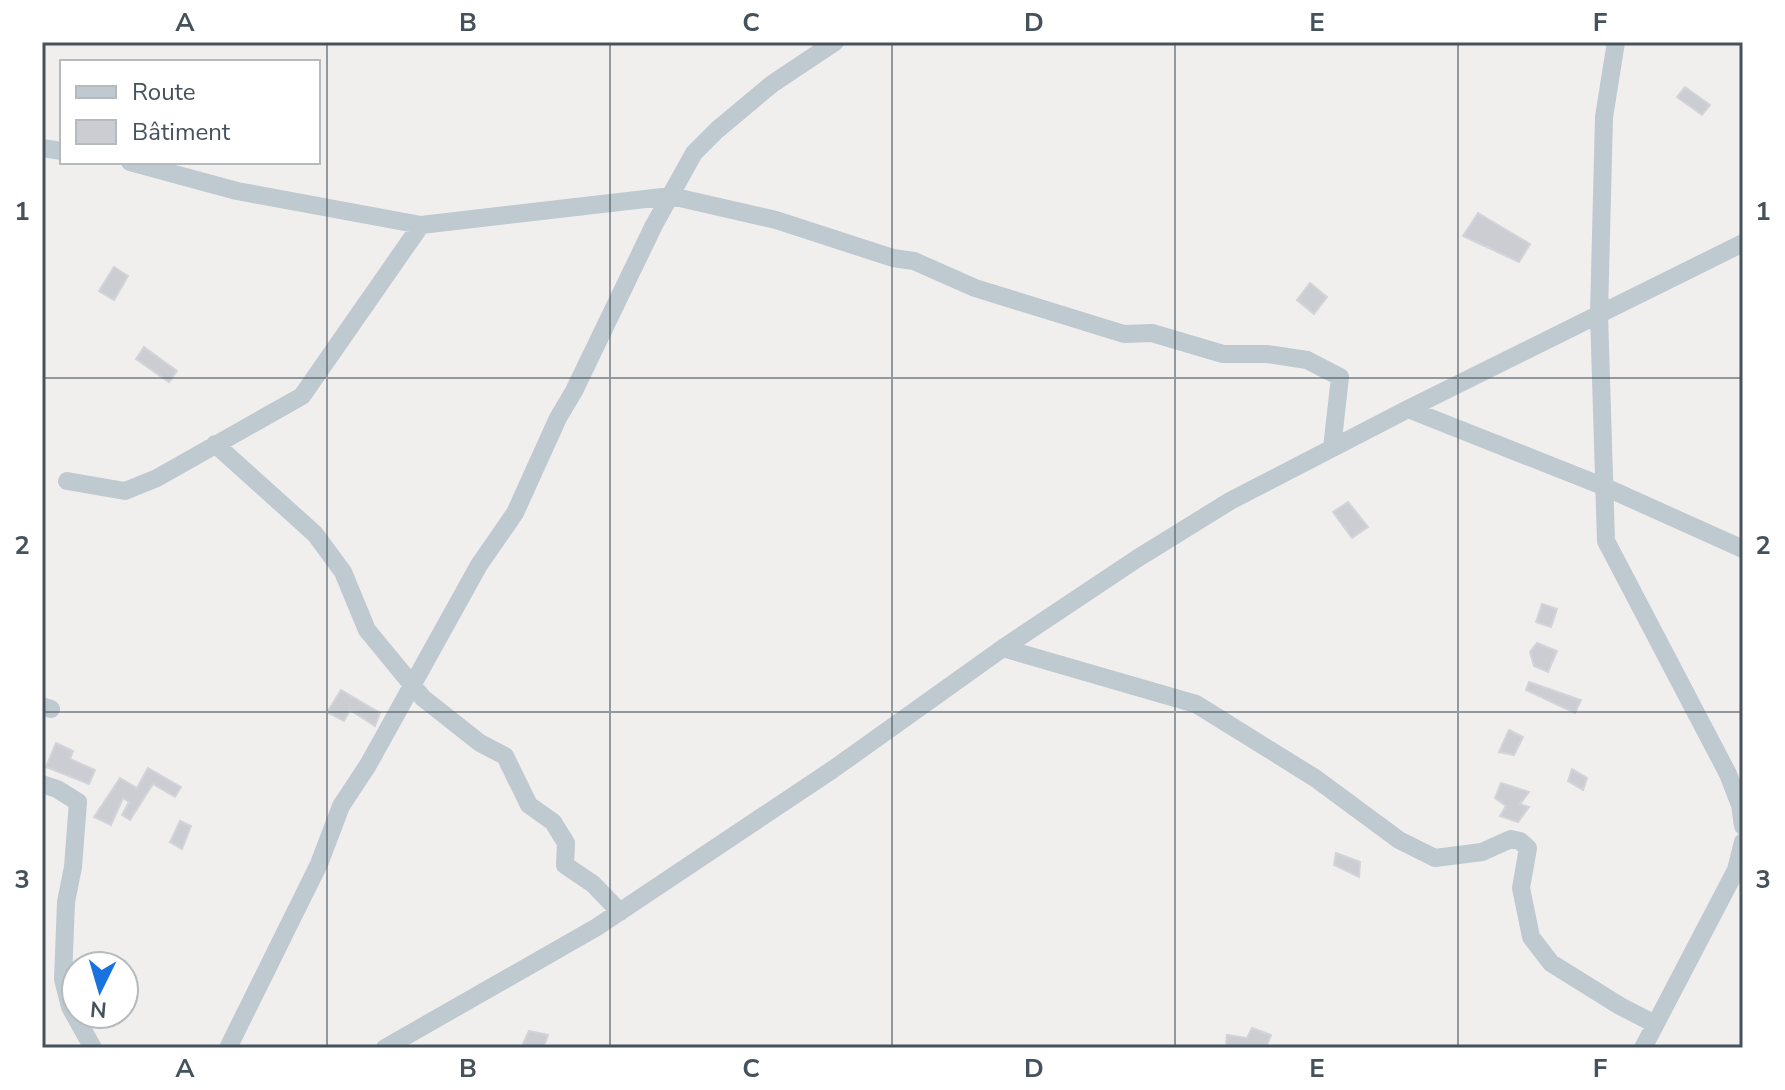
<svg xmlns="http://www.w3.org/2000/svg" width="1785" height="1090" viewBox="0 0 1785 1090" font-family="'Nunito Sans',sans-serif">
  <rect width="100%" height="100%" fill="#f1eeee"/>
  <path fill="#cbcdd3" stroke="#d2d4d9" stroke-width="2" d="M1685 87 1710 105 1702 115 1677 97Z
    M1478 213 1530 244 1519 262 1463 236Z
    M114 267 128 276 114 300 99 291Z
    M1310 283 1327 297 1314 314 1297 300Z
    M144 347 177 371 169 382 136 359Z
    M1348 502 1368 527 1352 538 1333 512Z
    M1542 604 1557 609 1551 627 1536 622Z
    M1537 643 1557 651 1548 672 1534 666 1530 652Z
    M1529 682 1581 700 1575 713 1526 690Z
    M341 690 380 713 375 726 350 710 344 721 327 712Z
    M1509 730 1523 737 1514 755 1499 752Z
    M56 743 73 751 70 759 95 770 89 784 46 767Z
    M148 768 181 787 175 797 153 784 130 820 122 815 129 802 123 798 111 825 94 817 120 778 137 788Z
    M1572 769 1587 778 1583 790 1568 781Z
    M1501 783 1529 792 1520 804 1529 807 1518 822 1500 816 1506 806 1495 798Z
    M180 821 191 826 182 849 170 842Z
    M1336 853 1360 862 1359 877 1334 865Z
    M1252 1028 1271 1035 1266 1048H1226L1227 1035 1247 1038Z
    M529 1031 548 1035 543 1048H521Z"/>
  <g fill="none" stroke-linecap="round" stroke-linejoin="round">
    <path stroke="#bec9d0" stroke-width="18" d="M1616 42 1604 117 1599 314 1606 541 1728 774 1740 805 1743 826
      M42 148 62 151
      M130 162 237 191 421 225 671 196 776 220 893 258 914 261 975 288 1124 334 1152 333 1223 354H1267L1307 360 1340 377 1332 448
      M1408 409 1605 487 1743 549
      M215 444 315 534 343 572 367 630 423 698 480 743 505 756 529 805 553 822 566 843 565 865 593 884 620 912
      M67 481 125 491 157 478 302 396 421 225
      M1003 648 1196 704 1315 778 1399 840 1435 858 1482 852 1511 839 1520 841 1528 848 1521 888 1531 937 1551 963 1620 1006 1655 1024
      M42 706 51 709
      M42 784 57 789 78 802 73 867 66 902 63 979 70 1007 93 1048
      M228 1048 319 864 341 806 368 765 479 565 515 513 558 418 574 391 654 225 694 153 717 130 772 84 835 42
      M385 1048 597 927 832 770 1003 648 1138 558 1230 501 1408 409 1743 243
      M1643 1048 1736 870 1743 842"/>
  </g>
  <path fill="none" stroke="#46525b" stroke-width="2" stroke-opacity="0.55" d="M327 42V1048M610 42V1048M892 42V1048M1175 42V1048M1458 42V1048M42 378H1743M42 712H1743"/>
  <rect width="1785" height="1090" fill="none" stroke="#ffffff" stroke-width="88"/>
  <rect x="60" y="60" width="260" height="104" fill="#ffffff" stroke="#b5babd" stroke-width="2"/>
  <rect x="76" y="86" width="40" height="12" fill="#bec9d0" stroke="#b5babd" stroke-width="2"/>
  <text x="132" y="100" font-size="24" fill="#46525b">Route</text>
  <rect x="76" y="120" width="40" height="24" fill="#cbcdd3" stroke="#b5babd" stroke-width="2"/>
  <text x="132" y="140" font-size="24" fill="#46525b">Bâtiment</text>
  <g transform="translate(100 990) rotate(185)"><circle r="38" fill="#ffffff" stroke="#b5babd" stroke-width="2"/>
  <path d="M0-6L14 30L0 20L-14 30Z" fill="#1973df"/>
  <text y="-12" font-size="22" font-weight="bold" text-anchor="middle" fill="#46525b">N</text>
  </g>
  <rect x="44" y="44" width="1697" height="1002" fill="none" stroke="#46525b" stroke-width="3"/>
  <g font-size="26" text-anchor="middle" font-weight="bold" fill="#46525b">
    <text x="185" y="31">A</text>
    <text x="468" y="31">B</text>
    <text x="751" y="31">C</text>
    <text x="1034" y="31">D</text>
    <text x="1317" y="31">E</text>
    <text x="1600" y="31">F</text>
    <text x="22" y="220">1</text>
    <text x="1763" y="220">1</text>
    <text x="22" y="554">2</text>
    <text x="1763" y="554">2</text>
    <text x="22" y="888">3</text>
    <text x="1763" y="888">3</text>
    <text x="185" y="1077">A</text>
    <text x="468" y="1077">B</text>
    <text x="751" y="1077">C</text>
    <text x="1034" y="1077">D</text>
    <text x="1317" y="1077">E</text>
    <text x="1600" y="1077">F</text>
  </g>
</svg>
